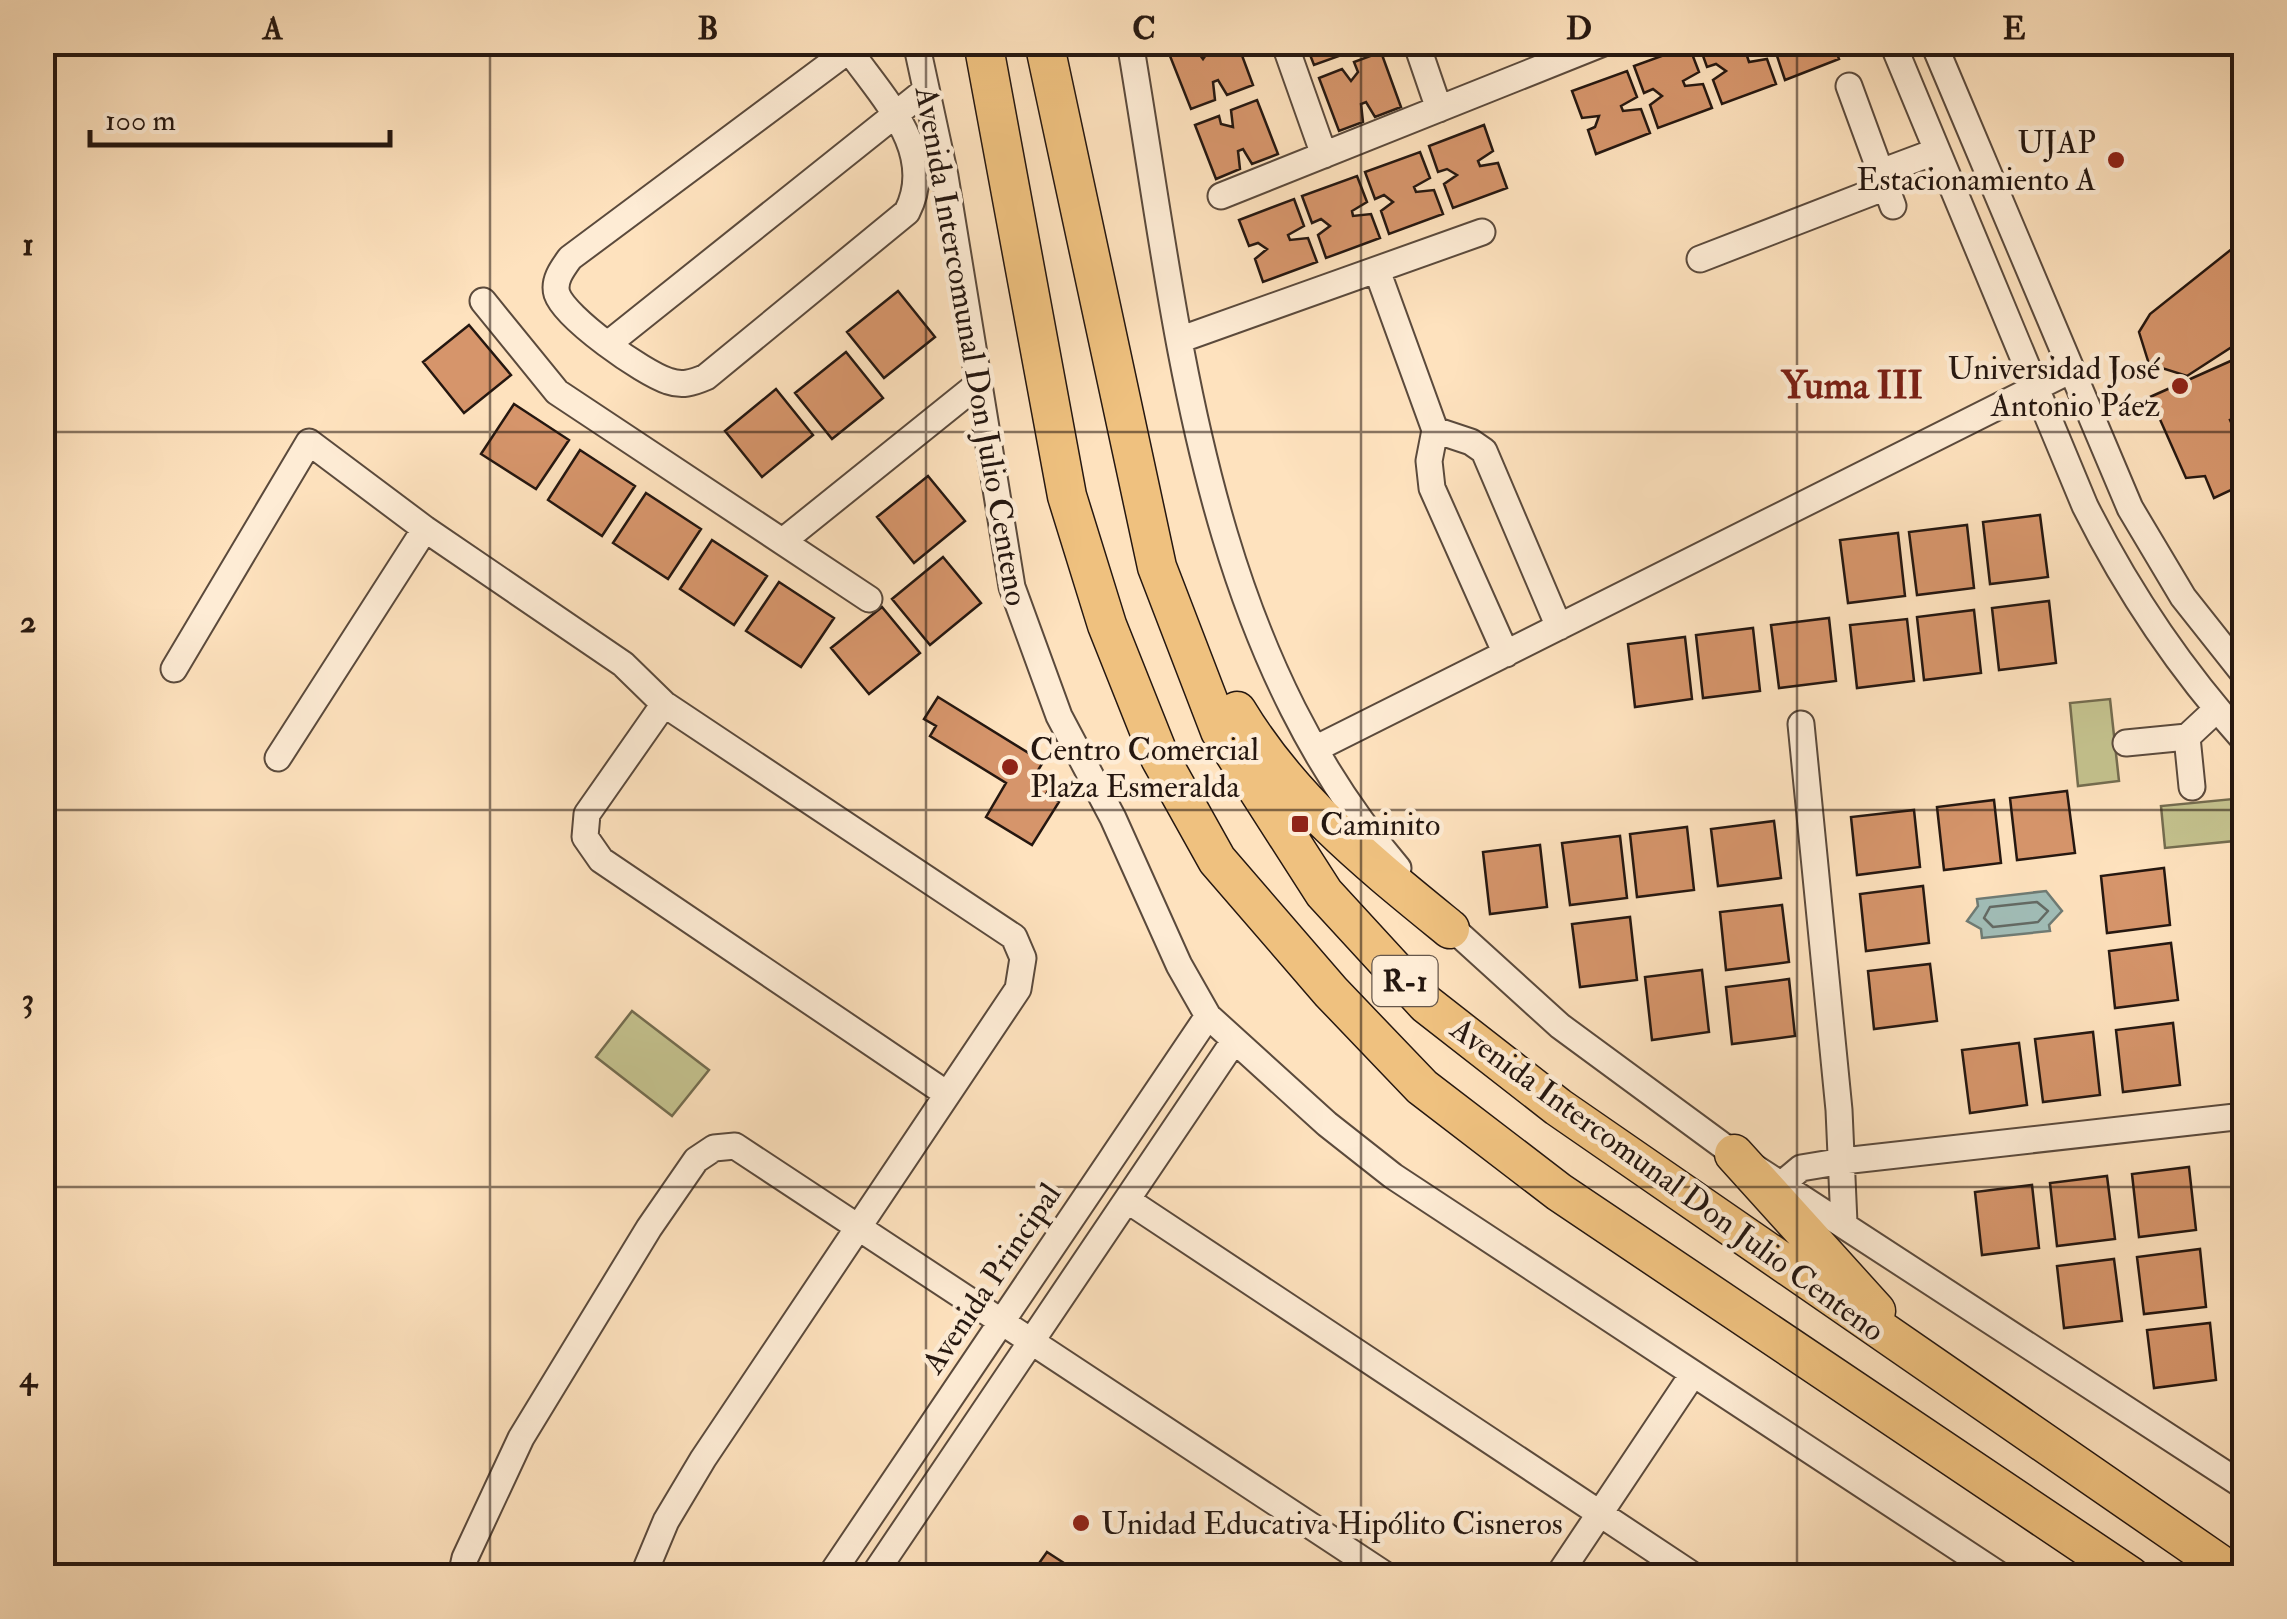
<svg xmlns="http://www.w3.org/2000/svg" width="2287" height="1619" viewBox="0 0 2287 1619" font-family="'IM FELL Double Pica',serif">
  <rect width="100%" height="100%" fill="#fee2be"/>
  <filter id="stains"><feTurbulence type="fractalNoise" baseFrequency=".002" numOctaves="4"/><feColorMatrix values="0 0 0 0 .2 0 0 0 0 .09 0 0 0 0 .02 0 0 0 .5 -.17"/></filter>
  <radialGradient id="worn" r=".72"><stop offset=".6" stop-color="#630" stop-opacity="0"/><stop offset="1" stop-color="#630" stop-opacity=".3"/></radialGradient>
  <path fill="#c4c28e" stroke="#746c4f" stroke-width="2.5" d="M2110 699 2119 781 2078 786 2070 703Z
    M2243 798 2244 840 2165 848 2161 806Z
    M632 1011 709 1070 672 1116 596 1057Z"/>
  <path fill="#a1bdb7" stroke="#6f7b74" stroke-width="2.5" d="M2046 891 2062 911 2049 925 2050 931 1982 938 1981 929 1967 921 1978 906 1977 899Z"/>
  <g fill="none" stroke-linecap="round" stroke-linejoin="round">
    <path stroke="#636a64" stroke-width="2.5" d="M2037 902 2048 911 2038 922 1993 927 1984 918 1990 907Z"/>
  </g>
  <path fill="#d6956b" stroke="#251710" stroke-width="2.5" d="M1207 42H1237L1253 85 1227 95 1218 80 1213 82 1215 100 1191 109 1170 56 1194 47 1203 59 1210 49Z
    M1305 42H1337L1339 56 1314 65Z
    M1698 42H1761L1762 47 1747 56 1749 62 1767 59 1776 84 1722 104 1713 80 1726 71 1716 64 1707 67Z
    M1788 42H1833L1839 59 1785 80 1777 56 1784 53Z
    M2236 42H2244V98L2238 81Z
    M1689 46 1699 72 1683 81 1685 86 1703 84 1712 108 1658 128 1650 105 1662 96 1653 89 1644 93 1634 66Z
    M1381 52 1401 107 1375 117 1366 102 1361 104 1363 122 1339 131 1319 78 1342 69 1351 81 1358 72 1354 62Z
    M1627 71 1637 97 1621 106 1623 111 1641 109 1650 133 1596 154 1588 130 1595 127 1599 116 1582 118 1572 91Z
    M1257 100 1278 154 1252 164 1243 149 1238 151 1240 169 1216 179 1195 125 1219 116 1221 124 1233 127 1231 110Z
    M1484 125 1493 151 1478 161 1480 166 1498 163 1507 188 1453 208 1444 184 1457 175 1447 169 1438 172 1429 146Z
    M1420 152 1430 178 1414 187 1416 192 1434 190 1443 214 1389 234 1381 211 1393 202 1384 195 1375 199 1365 172Z
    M1357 176 1367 202 1352 211 1353 216 1371 214 1380 238 1326 258 1318 235 1330 226 1321 219 1312 223 1302 196Z
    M1294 199 1304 226 1288 235 1290 240 1308 238 1317 262 1263 282 1255 259 1267 249 1258 243 1249 246 1239 220Z
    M2244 213V339L2187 376 2149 364 2139 332 2150 314 2233 248Z
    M898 291 935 337 884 378 847 332Z
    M469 325 511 375 464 413 423 362Z
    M846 352 883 398 832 439 795 393Z
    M2244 355V414L2230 420 2244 452V484L2214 498 2205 476 2186 478 2150 397Z
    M776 389 813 435 762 477 725 431Z
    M514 404 569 440 536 489 481 454Z
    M580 450 635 486 602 536 548 500Z
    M928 476 965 521 914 563 877 517Z
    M646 493 701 529 668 579 613 543Z
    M2040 515 2048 577 1990 584 1983 522Z
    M1967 525 1974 588 1917 595 1909 532Z
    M1898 533 1905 596 1848 603 1840 540Z
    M712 540 767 576 734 625 680 589Z
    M943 557 981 603 930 645 892 599Z
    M779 582 834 618 801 667 746 631Z
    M2049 601 2056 663 1999 670 1992 608Z
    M882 607 920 653 869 694 831 648Z
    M1974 610 1981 673 1924 680 1917 617Z
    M1829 618 1836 681 1779 688 1771 625Z
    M1907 619 1914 681 1857 688 1850 625Z
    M1753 628 1760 691 1703 698 1696 635Z
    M1685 637 1692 699 1635 707 1628 644Z
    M938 697 1043 762 1037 772 1054 782 1046 794 1059 802 1032 845 986 817 1006 783 930 736 936 726 924 719Z
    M2067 791 2075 853 2017 860 2010 798Z
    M1994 800 2001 863 1944 870 1937 807Z
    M1914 810 1920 867 1857 875 1851 817Z
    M1774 821 1781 878 1718 886 1711 829Z
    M1687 827 1694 890 1637 897 1630 834Z
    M1620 836 1627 898 1570 905 1562 843Z
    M1540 845 1547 907 1490 914 1483 852Z
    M2164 868 2170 925 2107 933 2101 876Z
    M1923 886 1929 943 1866 951 1860 894Z
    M1782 905 1789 962 1726 970 1720 912Z
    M1630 917 1637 980 1580 987 1572 924Z
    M2171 943 2178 1000 2115 1008 2109 951Z
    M1930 964 1937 1021 1874 1029 1868 971Z
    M1702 970 1709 1032 1652 1040 1645 977Z
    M1789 979 1795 1036 1732 1044 1726 987Z
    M2173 1023 2180 1085 2123 1092 2116 1030Z
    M2093 1032 2100 1095 2043 1102 2035 1039Z
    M2019 1043 2027 1105 1970 1113 1962 1050Z
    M2189 1167 2196 1230 2139 1237 2132 1174Z
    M2107 1176 2115 1239 2057 1246 2050 1183Z
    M2032 1185 2039 1248 1982 1255 1975 1192Z
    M2200 1249 2206 1307 2144 1314 2137 1257Z
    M2114 1259 2122 1321 2064 1328 2057 1266Z
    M2210 1323 2216 1380 2154 1388 2147 1330Z
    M1047 1552 1084 1576H1030Z"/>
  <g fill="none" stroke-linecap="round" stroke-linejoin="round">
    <g stroke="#5b4a3c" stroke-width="29">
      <path id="minor" d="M916 42 945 176 1012 587 1059 716 1113 818 1179 965 1208 1016 1327 1124 1393 1176 2001 1576
        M1130 42C1179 329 1201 637 1398 868
        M1284 42 1324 155
        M1416 42 1439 109
        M1892 42 2085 506C2128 592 2180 669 2244 740
        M1933 42 2130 508 2183 597 2244 674
        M849 50 570 258C562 269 553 281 557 294 565 318 643 373 668 381 682 386 692 383 706 377L907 212C938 152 882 97 849 50L855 42
        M1849 86 1893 206
        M1881 172 1937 151
        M1221 196 1606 42
        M1700 259 1886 187
        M1378 273 1435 430 1429 461 1432 488 1506 654
        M483 301 557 392 869 599
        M1179 340 1482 232
        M608 344 926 90
        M1435 430 1471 442 1484 451 1559 627
        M783 541 977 385
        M174 669 309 442 425 529 623 664 664 704 1014 937 1023 958 1018 989 703 1459 666 1521 643 1576
        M664 704 587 814 585 837 601 860 947 1094
        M1801 724 1839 1110 1844 1223
        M2187 737 2192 787
        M2126 743 2187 737 2217 709
        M1315 749 2071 370
        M278 758 425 529
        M1440 917 1560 1026 1734 1154 2244 1486
        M1783 1183 1801 1168 1843 1161 2244 1116
        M1127 1200 1694 1576
        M461 1576 465 1558 521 1438 649 1228 696 1160 714 1148 735 1146 1387 1576
        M830 1576 1208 1016
        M873 1576 1234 1041
        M1558 1576 1693 1374"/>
    </g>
    <g stroke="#251710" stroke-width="41">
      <path id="primary" d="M983 42 1067 496 1107 625 1160 758 1217 860 1331 992 1422 1087 1559 1192 2130 1576
        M1044 42 1157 567 1220 731 1324 893 1426 1004 1558 1107 2237 1576
        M1237 711C1292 802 1369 863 1450 929
        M1734 1154 1876 1311"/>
    </g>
    <use href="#minor" stroke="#feecd5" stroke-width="25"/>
    <use href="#primary" stroke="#efc17f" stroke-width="38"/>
  </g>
  <path fill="none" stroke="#251710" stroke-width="2.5" stroke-opacity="0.55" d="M490 42V1576M926 42V1576M1361 42V1576M1797 42V1576M42 432H2244M42 810H2244M42 1187H2244"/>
  <g fill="#8f2418" stroke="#feecd5" stroke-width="4">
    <circle cx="2116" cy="160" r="10"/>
    <circle cx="2180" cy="386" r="10"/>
    <circle cx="1010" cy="767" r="10"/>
    <rect x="1290" y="814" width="20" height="20" rx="5"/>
    <circle cx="1081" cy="1523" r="10"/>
  </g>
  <g text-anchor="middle" stroke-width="9" stroke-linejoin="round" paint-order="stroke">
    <rect fill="#feecd5" stroke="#66574b" stroke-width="2.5" x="1372.5" y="956" width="65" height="50" rx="8"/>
    <g font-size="30" font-weight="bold" fill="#251710">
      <text x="1405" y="991">R-1</text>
    </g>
    <g font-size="32" fill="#251710" stroke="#feecd5" text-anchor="start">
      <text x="2096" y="153" text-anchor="end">UJAP<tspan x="2096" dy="37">Estacionamiento A</tspan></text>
      <text x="2160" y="379" text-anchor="end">Universidad José<tspan x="2160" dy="37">Antonio Páez</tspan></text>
      <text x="1030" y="760">Centro Comercial<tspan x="1030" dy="37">Plaza Esmeralda</tspan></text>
      <text x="1320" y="835">Caminito</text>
      <text x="1101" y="1534">Unidad Educativa Hipólito Cisneros</text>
    </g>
    <g font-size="32" fill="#251710" stroke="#feecd5">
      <text transform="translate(972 346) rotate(80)" y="11">Avenida Intercomunal Don Julio Centeno</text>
      <text transform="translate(1668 1179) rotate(36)" y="11">Avenida Intercomunal Don Julio Centeno</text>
      <text transform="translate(991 1278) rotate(-56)" y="11">Avenida Principal</text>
    </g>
    <g font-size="38" font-weight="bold" fill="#7a1f14" stroke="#feecd5">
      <text x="1852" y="398">Yuma III</text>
    </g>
  </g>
  <rect width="2287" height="1619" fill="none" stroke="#fee2be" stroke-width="110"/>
  <path d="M90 130v15h300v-15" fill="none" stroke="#251710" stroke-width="5"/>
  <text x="105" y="130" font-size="30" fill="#251710" stroke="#feecd5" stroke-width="8" paint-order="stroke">100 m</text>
  <rect x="55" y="55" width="2177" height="1509" fill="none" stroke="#251710" stroke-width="4"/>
  <g font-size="32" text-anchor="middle" font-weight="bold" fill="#251710">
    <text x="273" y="39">A</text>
    <text x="708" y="39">B</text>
    <text x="1144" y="39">C</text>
    <text x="1579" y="39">D</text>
    <text x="2014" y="39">E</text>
    <text x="28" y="255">1</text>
    <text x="28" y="632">2</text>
    <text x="28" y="1010">3</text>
    <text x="28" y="1387">4</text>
  </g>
  <rect width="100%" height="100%" filter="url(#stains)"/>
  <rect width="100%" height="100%" fill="url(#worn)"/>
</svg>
